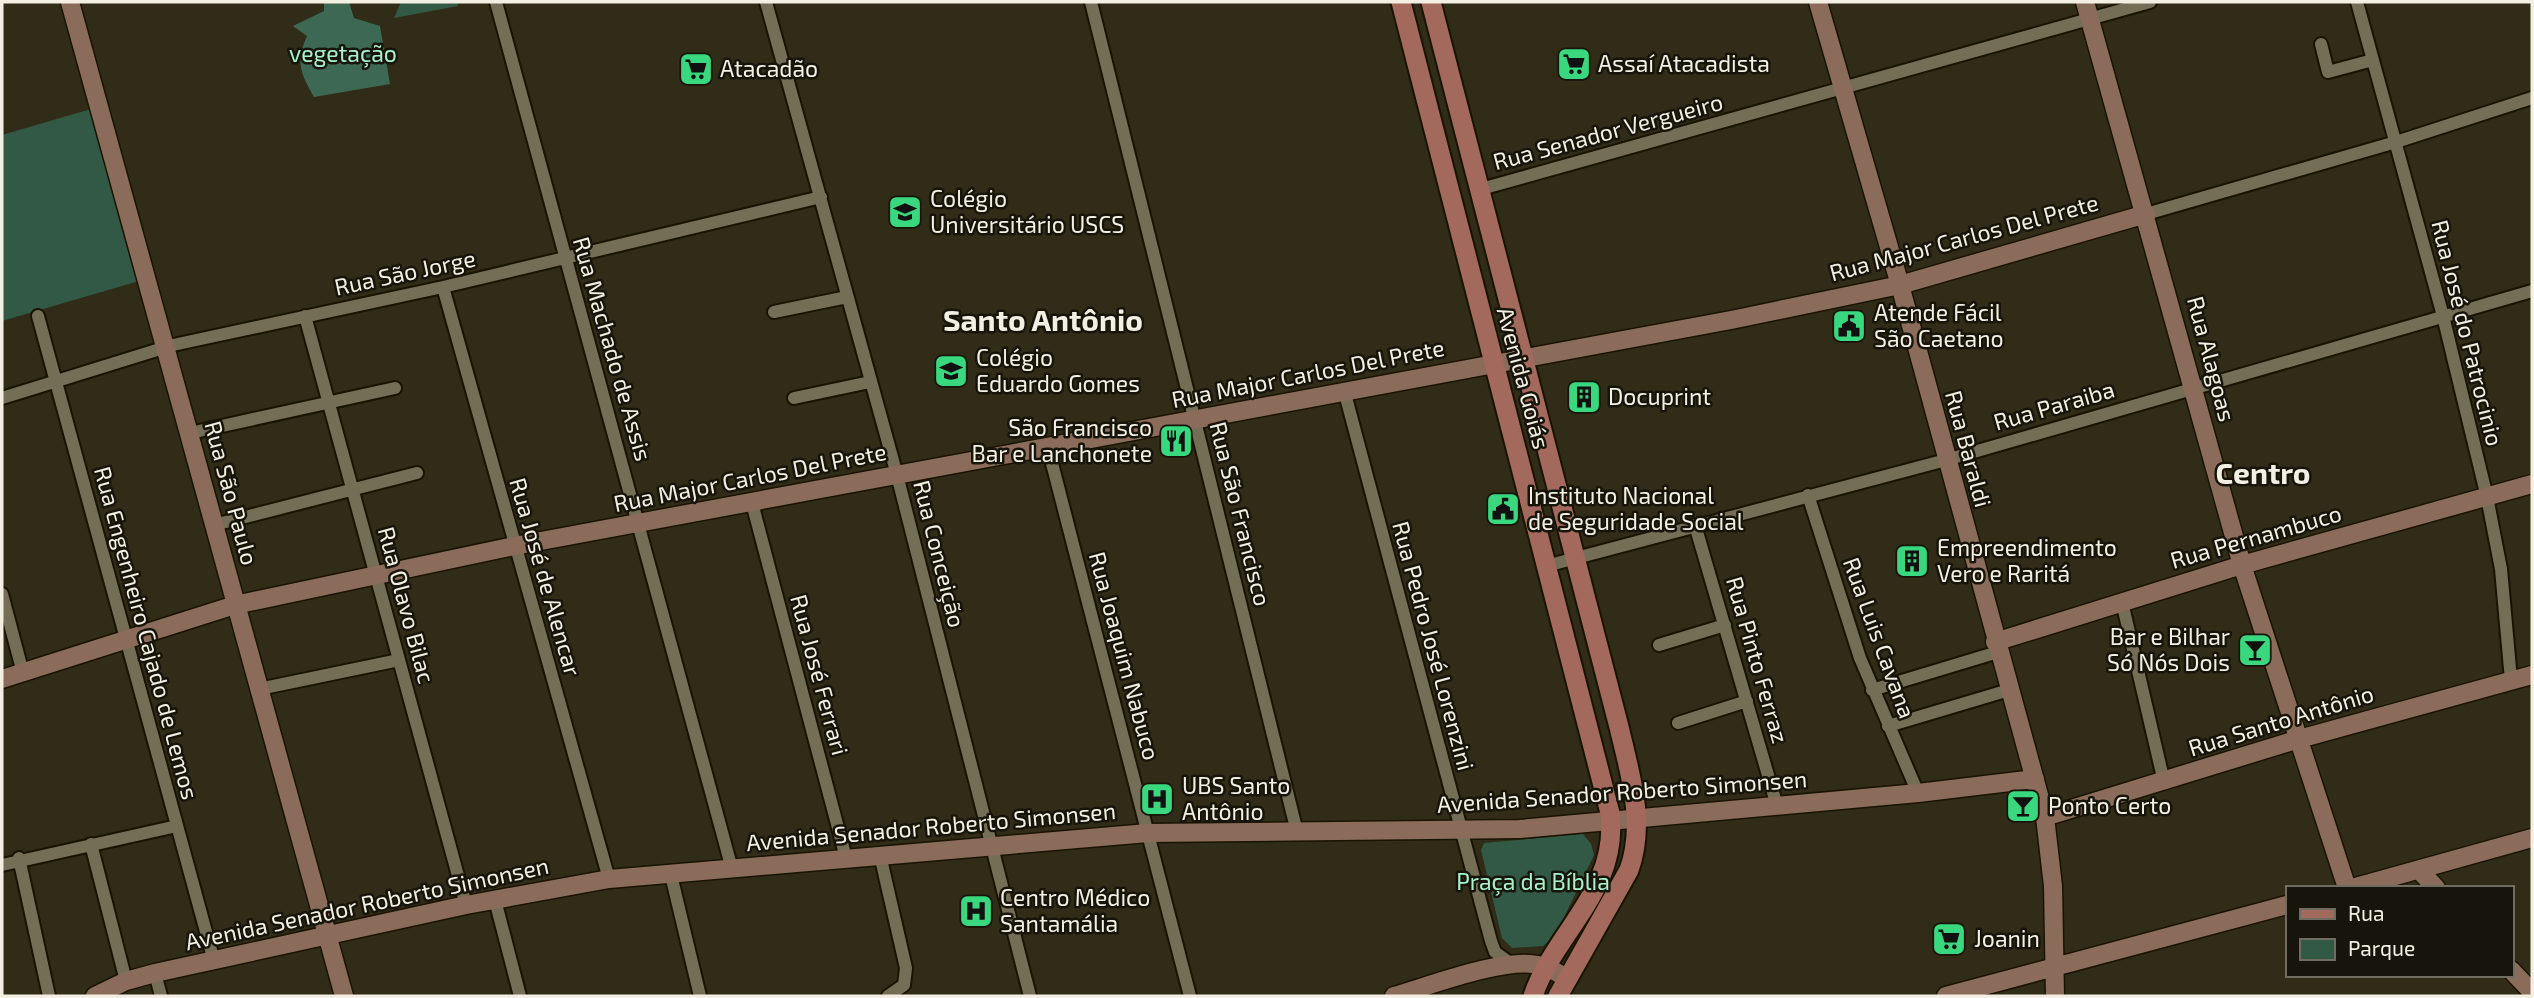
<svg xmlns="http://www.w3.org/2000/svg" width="2534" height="998" viewBox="0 0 2534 998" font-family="'Exo 2',sans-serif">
  <rect width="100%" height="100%" fill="#312c17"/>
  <path fill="#315946" d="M401 2H457L458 6 394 18Z
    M91 109 139 281 2 321V135Z
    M1583 834 1591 844 1594 855 1555 936 1543 946 1512 948 1502 938 1481 850 1484 843Z"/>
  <path fill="#3d6954" d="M324 2H349L354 18 380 26 390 84 314 97C301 74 295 62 307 36L293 26 324 11Z"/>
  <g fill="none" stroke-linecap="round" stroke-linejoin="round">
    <g stroke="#191402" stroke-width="16">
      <path id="street" d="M496 2 732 869
        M766 2 897 475 1030 996
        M1091 2 1297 832
        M2357 2 2443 316 2487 497 2501 569 2511 680
        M2321 44 2328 72 2373 60
        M1481 189 2150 2
        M2146 214 2396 142 2532 98
        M443 287 609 879
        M774 312 847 297
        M38 316 214 961
        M305 316 466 905
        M1344 390 1491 941 1495 952 1513 965
        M2 398 173 345 443 287 821 197
        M794 398 870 382
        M190 433 395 388
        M1048 448 1190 996
        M1808 495 1860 658 1918 793
        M752 503 846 858
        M214 525 417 473
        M1695 525 1777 806
        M1546 566 1946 460 2532 291
        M2 594 23 673
        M2122 602 2164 782
        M1659 645 1725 625
        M259 689 399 660
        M1872 690 1998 652
        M1678 723 1747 701
        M1888 726 2009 690
        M91 844 126 981
        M880 855 906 968 904 985 888 996
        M19 858 49 996
        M2 865 177 826
        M671 875 700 996
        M495 900 520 996
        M155 973 161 996"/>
    </g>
    <g stroke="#191402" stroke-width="21">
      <path id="secondary" d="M70 2 344 996
        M1818 2 1900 285 2045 817 2053 886 2055 996
        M2085 2 2242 565 2347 888
        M1995 642 2242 565 2532 484
        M2 679 235 605 514 546 1731 320 1900 285 2146 214
        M2045 817 2299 739 2532 675
        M2419 870 2436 888
        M2352 888 2532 838
        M2511 970 2532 992
        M95 996 126 981 155 973 466 905 609 879 1148 833 1520 829 1918 793 2035 779
        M1394 996C1429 986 1504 957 1538 965 1549 967 1558 973 1568 979
        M1946 996 2287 905"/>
    </g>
    <g stroke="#191402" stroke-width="23">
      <path id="primary" d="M1401 2 1610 813C1619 891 1555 931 1533 996
        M1431 2 1619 727C1630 774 1646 823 1629 870L1558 996"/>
    </g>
    <use href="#street" stroke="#746e57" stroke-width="12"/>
    <use href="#secondary" stroke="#8b6c5a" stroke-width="18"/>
    <use href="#primary" stroke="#a3695c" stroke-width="19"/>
  </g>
  <defs>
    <g id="supermarket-square" transform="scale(1.75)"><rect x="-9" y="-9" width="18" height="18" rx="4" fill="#39d87f" stroke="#17150b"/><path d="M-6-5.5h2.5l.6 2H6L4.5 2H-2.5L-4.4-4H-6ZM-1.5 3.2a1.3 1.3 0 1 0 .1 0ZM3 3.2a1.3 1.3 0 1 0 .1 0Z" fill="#111"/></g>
    <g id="university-square" transform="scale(1.75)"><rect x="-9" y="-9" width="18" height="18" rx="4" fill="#39d87f" stroke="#17150b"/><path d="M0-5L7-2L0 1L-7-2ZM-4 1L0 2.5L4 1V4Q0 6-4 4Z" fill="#111"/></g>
    <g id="civic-square" transform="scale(1.75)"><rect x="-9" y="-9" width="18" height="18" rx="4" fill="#39d87f" stroke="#17150b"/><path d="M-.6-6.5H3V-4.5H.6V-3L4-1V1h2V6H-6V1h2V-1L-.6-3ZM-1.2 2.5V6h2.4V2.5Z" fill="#111"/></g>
    <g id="school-square" transform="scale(1.75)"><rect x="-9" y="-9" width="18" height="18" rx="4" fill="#39d87f" stroke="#17150b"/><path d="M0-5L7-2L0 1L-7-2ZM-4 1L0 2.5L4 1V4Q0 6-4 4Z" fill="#111"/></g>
    <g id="building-square" transform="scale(1.75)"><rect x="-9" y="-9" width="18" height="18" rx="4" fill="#39d87f" stroke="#17150b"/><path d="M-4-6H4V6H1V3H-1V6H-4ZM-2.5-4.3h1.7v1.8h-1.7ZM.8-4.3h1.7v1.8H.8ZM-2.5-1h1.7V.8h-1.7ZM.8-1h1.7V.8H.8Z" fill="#111"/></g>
    <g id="restaurant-square" transform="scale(1.75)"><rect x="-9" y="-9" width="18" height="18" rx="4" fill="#39d87f" stroke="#17150b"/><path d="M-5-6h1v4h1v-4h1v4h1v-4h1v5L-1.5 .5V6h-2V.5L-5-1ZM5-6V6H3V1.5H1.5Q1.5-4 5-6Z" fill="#111"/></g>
    <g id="bar-square" transform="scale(1.75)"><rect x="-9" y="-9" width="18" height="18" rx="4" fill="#39d87f" stroke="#17150b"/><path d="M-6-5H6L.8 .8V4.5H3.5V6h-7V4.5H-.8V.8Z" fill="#111"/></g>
    <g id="hospital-square" transform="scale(1.75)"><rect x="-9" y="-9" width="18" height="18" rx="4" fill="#39d87f" stroke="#17150b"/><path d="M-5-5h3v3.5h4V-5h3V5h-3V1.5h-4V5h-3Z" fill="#111"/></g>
  </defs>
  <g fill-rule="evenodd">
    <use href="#supermarket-square" x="1574" y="64"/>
    <use href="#supermarket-square" x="696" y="69"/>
    <use href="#university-square" x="905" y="212"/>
    <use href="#civic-square" x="1849" y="326"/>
    <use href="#school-square" x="951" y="371"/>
    <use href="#building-square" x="1584" y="397"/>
    <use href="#restaurant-square" x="1176" y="441"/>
    <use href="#civic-square" x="1503" y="509"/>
    <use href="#building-square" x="1912" y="561"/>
    <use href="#bar-square" x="2255" y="650"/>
    <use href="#hospital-square" x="1157" y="799"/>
    <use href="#bar-square" x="2023" y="806"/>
    <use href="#hospital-square" x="976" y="911"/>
    <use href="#supermarket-square" x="1949" y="939"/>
  </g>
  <g text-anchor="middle" stroke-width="5" stroke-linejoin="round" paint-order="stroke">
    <g font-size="23" fill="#a7f1cb" stroke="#17150b">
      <text x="343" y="62">vegetação</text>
      <text x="1533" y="890">Praça da Bíblia</text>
    </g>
    <g font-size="23" fill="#f3f0e3" stroke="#17150b" text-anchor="start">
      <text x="1598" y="72">Assaí Atacadista</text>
      <text x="720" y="77">Atacadão</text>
      <text x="930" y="207">Colégio<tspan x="930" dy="26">Universitário USCS</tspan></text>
      <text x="1874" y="321">Atende Fácil<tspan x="1874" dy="26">São Caetano</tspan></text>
      <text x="976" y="366">Colégio<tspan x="976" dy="26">Eduardo Gomes</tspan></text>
      <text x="1608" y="405">Docuprint</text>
      <text x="1152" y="436" text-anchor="end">São Francisco<tspan x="1152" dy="26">Bar e Lanchonete</tspan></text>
      <text x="1528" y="504">Instituto Nacional<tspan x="1528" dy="26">de Seguridade Social</tspan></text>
      <text x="1937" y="556">Empreendimento<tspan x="1937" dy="26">Vero e Raritá</tspan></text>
      <text x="2230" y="645" text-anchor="end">Bar e Bilhar<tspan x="2230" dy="26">Só Nós Dois</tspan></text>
      <text x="1182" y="794">UBS Santo<tspan x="1182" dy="26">Antônio</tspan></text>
      <text x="2048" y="814">Ponto Certo</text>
      <text x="1000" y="906">Centro Médico<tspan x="1000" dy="26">Santamália</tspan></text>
      <text x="1974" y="947">Joanin</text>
    </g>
    <g font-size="23" fill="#f3f0e3" stroke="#17150b">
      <text transform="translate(1608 132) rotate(-15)" y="8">Rua Senador Vergueiro</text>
      <text transform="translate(1964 238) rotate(-15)" y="8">Rua Major Carlos Del Prete</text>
      <text transform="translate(405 273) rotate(-12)" y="8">Rua São Jorge</text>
      <text transform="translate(2467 333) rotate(76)" y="8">Rua José do Patrocinio</text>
      <text transform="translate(612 349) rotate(74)" y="8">Rua Machado de Assis</text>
      <text transform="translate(2211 359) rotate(75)" y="8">Rua Alagoas</text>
      <text transform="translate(1308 374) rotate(-11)" y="8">Rua Major Carlos Del Prete</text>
      <text transform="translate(1523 378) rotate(75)" y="8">Avenida Goiás</text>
      <text transform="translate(2054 406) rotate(-16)" y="8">Rua Paraiba</text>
      <text transform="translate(1968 449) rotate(75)" y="8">Rua Baraldi</text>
      <text transform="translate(750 478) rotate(-11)" y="8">Rua Major Carlos Del Prete</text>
      <text transform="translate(231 493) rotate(75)" y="8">Rua São Paulo</text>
      <text transform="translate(1240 514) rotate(76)" y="8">Rua São Francisco</text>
      <text transform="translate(2256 537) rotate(-16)" y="8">Rua Pernambuco</text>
      <text transform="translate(939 554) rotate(76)" y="8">Rua Conceição</text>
      <text transform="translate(545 577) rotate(74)" y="8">Rua José de Alencar</text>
      <text transform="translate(406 605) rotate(75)" y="8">Rua Olavo Bilac</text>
      <text transform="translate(146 633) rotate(75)" y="8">Rua Engenheiro Cajado de Lemos</text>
      <text transform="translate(1879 638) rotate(70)" y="8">Rua Luis Cavana</text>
      <text transform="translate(1433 646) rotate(75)" y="8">Rua Pedro José Lorenzini</text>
      <text transform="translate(1124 656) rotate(75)" y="8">Rua Joaquim Nabuco</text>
      <text transform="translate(1757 660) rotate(74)" y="8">Rua Pinto Ferraz</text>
      <text transform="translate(819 675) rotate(75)" y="8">Rua José Ferrari</text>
      <text transform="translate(2281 721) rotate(-17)" y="8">Rua Santo Antônio</text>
      <text transform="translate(1622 792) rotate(-4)" y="8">Avenida Senador Roberto Simonsen</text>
      <text transform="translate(931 827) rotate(-5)" y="8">Avenida Senador Roberto Simonsen</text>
      <text transform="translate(367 904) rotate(-12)" y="8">Avenida Senador Roberto Simonsen</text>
    </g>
    <g font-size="30" font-weight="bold" fill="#f3f0e3" stroke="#17150b">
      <text x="1043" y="331">Santo Antônio</text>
      <text x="2263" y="484">Centro</text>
    </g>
  </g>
  <rect width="2534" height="998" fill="none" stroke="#f3f0e3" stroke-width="7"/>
  <rect x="2286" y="886" width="228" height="91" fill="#17150b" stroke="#6f6d61" stroke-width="2"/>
  <rect x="2300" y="909" width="35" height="10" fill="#a3695c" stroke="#6f6d61" stroke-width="2"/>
  <text x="2348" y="921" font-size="21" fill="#f3f0e3">Rua</text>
  <rect x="2300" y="939" width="35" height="21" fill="#315946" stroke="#6f6d61" stroke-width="2"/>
  <text x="2348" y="956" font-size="21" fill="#f3f0e3">Parque</text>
</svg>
